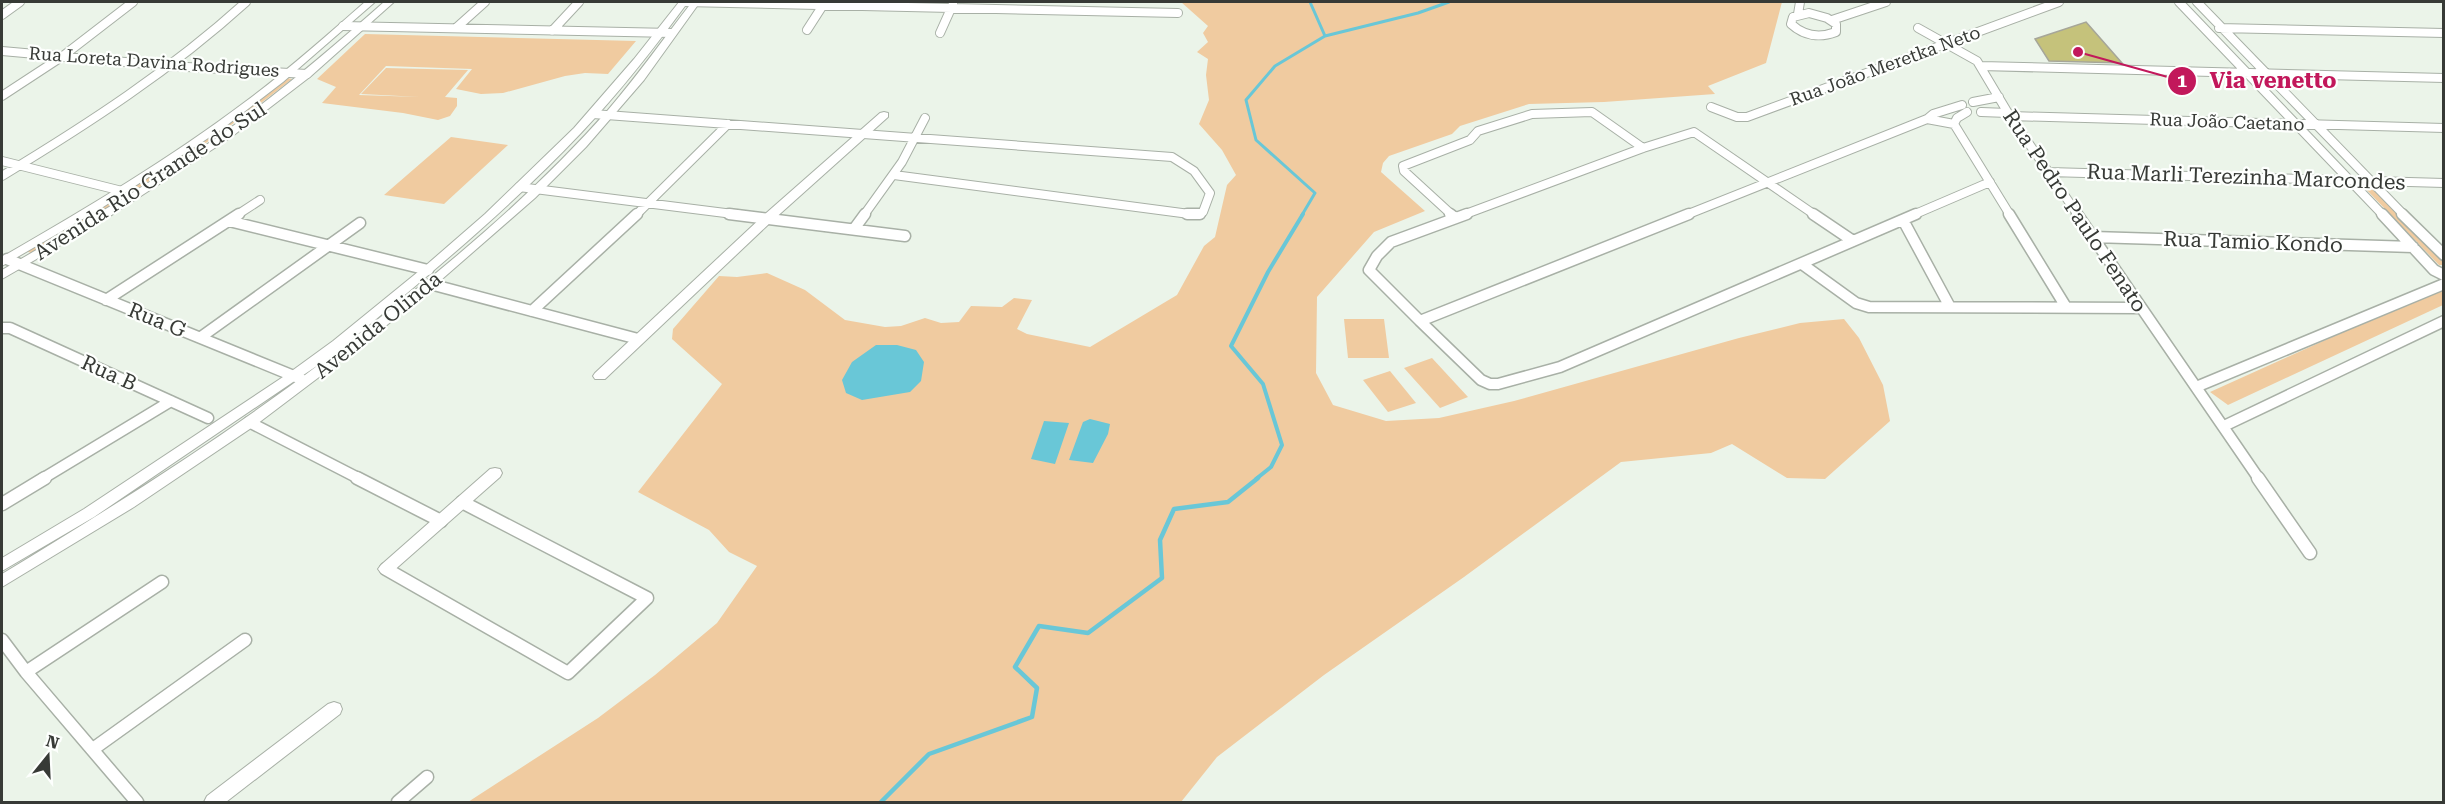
<svg xmlns="http://www.w3.org/2000/svg" width="2445" height="804" viewBox="0 0 2445 804" font-family="'Roboto Serif',serif">
  <rect width="100%" height="100%" fill="#ebf4e9"/>
  <path fill="#f0cba0" d="M1181 2H1782L1766 63 1708 86 1715 94 1604 102 1529 104 1460 126 1452 134 1389 156 1383 163 1381 172 1425 211 1374 232 1317 297 1316 373 1333 405 1386 421 1439 418 1514 401 1739 338 1800 323 1844 319 1859 338 1883 385 1890 421 1825 479 1787 478 1732 444 1711 453 1621 462 1464 577 1324 675 1217 757 1181 802H468L598 718 655 675 717 623 757 566 729 552 709 530 638 492 722 384 672 339 673 329 719 276 737 277 767 273 805 290 845 320 885 327 901 326 925 318 941 323 959 322 971 306 1002 307 1014 298 1032 300 1017 329 1027 334 1090 347 1177 295 1204 246 1215 237 1227 185 1236 175 1222 150 1199 124 1209 100 1206 75 1208 59 1197 52 1208 42 1203 33 1208 26Z
    M365 34 636 41 608 74 585 73 565 76 503 93 481 94 456 89 472 69 386 66 359 95 420 97 361 94 386 68 468 70 445 97 457 98V106L450 116 438 120 403 113 322 103 336 87 317 79Z
    M287 78 292 79C210 144 122 201 31 253L26 251 173 162Z
    M451 137 508 145 444 204 384 195Z
    M2362 185H2369L2443 262V265H2439Z
    M2443 287V305L2228 405 2210 392Z
    M1344 319H1384L1389 358H1348Z
    M1432 358 1468 397 1440 408 1404 368Z
    M1390 371 1416 403 1388 412 1363 380Z"/>
  <path fill="#69c7d7" d="M876 345H897L916 350 924 362 921 381 910 392 862 400 846 393 842 380 852 362Z
    M1090 419 1110 424 1108 434 1093 463 1069 460 1083 422Z
    M1044 421 1069 423 1055 464 1031 459Z"/>
  <g fill="none" stroke-linecap="round" stroke-linejoin="round">
    <path stroke="#69c7d7" stroke-width="3" d="M1325 36 1418 13 1449 2
      M1302 215 1315 193 1256 140 1246 100 1275 66 1325 36 1310 2"/>
    <path stroke="#69c7d7" stroke-width="4" d="M1256 479 1271 467 1282 445 1263 384 1231 346 1268 272 1303 214"/>
    <path stroke="#69c7d7" stroke-width="4.5" d="M881 802 929 754 1032 717 1037 688 1015 667 1039 626 1088 633 1162 578 1160 540 1174 509 1228 502 1258 478"/>
  </g>
  <path fill="#c5c27b" stroke="#a6a699" stroke-width="1.5" d="M2086 22 2122 63 2049 61 2035 39Z"/>
  <g fill="none" stroke-linecap="round" stroke-linejoin="round">
    <g stroke="#a8b0a6" stroke-width="10">
      <path id="minor-far2" d="M684 2 1178 13
        M2179 2 2383 215
        M2197 2 2404 215
        M1809 13 1827 18 1836 24V32C1820 38 1804 36 1791 24L1793 17Z
        M1798 14 1800 2
        M2 15 20 2
        M1832 20 1886 2
        M343 26 672 33
        M456 28 485 2
        M1918 28 1977 61 2008 113 2078 215
        M2219 28 2444 33
        M807 30 825 2
        M552 31 579 2
        M940 33 953 4
        M2 51 170 66 307 74
        M1981 66 2444 78
        M2 96 63 56 133 2
        M1973 102 1999 97
        M1711 107 1737 117H1747L2059 2
        M1981 112 2008 113
        M593 114 1172 157 1194 171 1210 193 1203 212 1197 215 894 175
        M2011 116 2444 128
        M1927 119 1933 114 1962 105
        M1954 124 2010 215
        M2 161 122 191
        M2049 172 2444 183
        M2 176C88 124 171 70 246 2
        M519 187 741 215
        M237 215 260 200
        M636 215 728 124
        M864 215 902 162 925 118
        M1452 215 1404 171 1403 166 1470 140 1478 131 1532 114 1592 112 1643 148
        M1463 215 1643 148 1694 132 1815 215
        M1686 215 1927 119 1954 124 1957 118 1967 112
        M1913 215 1990 182"/>
    </g>
    <g stroke="#a8b0a6" stroke-width="13">
      <path id="minor-far1" d="M729 214 905 236
        M1187 214H1200
        M1450 214 1454 217
        M1689 214 1420 321 1481 380 1490 384H1498L1560 367 1916 214
        M1813 214 1853 241
        M2009 214 2066 307
        M2077 214 2259 479
        M2382 214 2434 270 2444 275
        M2402 214 2444 255
        M1903 220 1950 307
        M229 221 428 270
        M854 229 865 214
        M2093 237 2413 247
        M7 259 301 379
        M1802 264 1856 303 1869 307 2140 308
        M430 284 638 339
        M106 300 239 214
        M532 311 637 214
        M1420 321 1369 270 1377 256 1391 242 1467 214
        M2 328H10L208 418
        M201 337 360 223
        M2196 387 2444 284
        M249 422 360 479
        M2224 426 2444 321
        M42 479 171 401"/>
    </g>
    <g stroke="#a8b0a6" stroke-width="15">
      <path id="minor" d="M357 478 441 521
        M2258 478 2310 553
        M2 504 45 478
        M386 569 568 673 647 598 462 502
        M2 640 26 672 137 802
        M26 672 162 582
        M93 749 245 640
        M398 802 427 777"/>
    </g>
    <g stroke="#a8b0a6" stroke-width="2">
      <path id="tertiary" d="M365 2H375L283 82 222 129 100 209 2 266V257C85 209 168 160 245 102 287 71 326 36 365 2Z
        M384 2H394L311 76 230 138 104 220 2 279V270C76 227 151 184 222 134 279 93 332 48 384 2Z
        M679 2H688C655 47 620 92 581 133 510 208 430 274 351 340 442 271 532 196 608 110 638 75 664 38 692 2H700L644 80 586 147 535 198 433 287 376 334 257 424 134 507 2 587V574C111 508 219 440 321 363L94 517 2 571V558L84 509 289 373 333 341 424 267 485 214 574 128 634 59Z
        M884 112 888 113V117L772 221 605 379H595L593 376 595 373 764 215 880 113Z
        M495 468 500 469 502 473 500 477 391 573 386 575 381 573 378 569 381 565 490 469Z
        M334 702 340 704 342 709 340 714 226 802H204L207 796 328 704Z"/>
    </g>
    <use href="#minor-far2" stroke="#fff" stroke-width="8"/>
    <use href="#minor-far1" stroke="#fff" stroke-width="10"/>
    <use href="#minor" stroke="#fff" stroke-width="12"/>
    <use href="#tertiary" fill="#fff" fill-rule="evenodd"/>
  </g>
  <g text-anchor="middle" stroke-width="4.5" stroke-linejoin="round" paint-order="stroke">
    <g font-size="18" fill="#373a36" stroke="#fdfffd">
      <text transform="translate(154 62) rotate(4)" y="6">Rua Loreta Davina Rodrigues</text>
      <text transform="translate(1885 66) rotate(-20)" y="6">Rua João Meretka Neto</text>
      <text transform="translate(2227 122) rotate(2)" y="6">Rua João Caetano</text>
    </g>
    <g font-size="21" fill="#373a36" stroke="#fdfffd">
      <text transform="translate(2246 177) rotate(2)" y="7">Rua Marli Terezinha Marcondes</text>
      <text transform="translate(150 181) rotate(-33)" y="7">Avenida Rio Grande do Sul</text>
      <text transform="translate(2075 211) rotate(56)" y="7">Rua Pedro Paulo Fenato</text>
      <text transform="translate(2253 242) rotate(2)" y="7">Rua Tamio Kondo</text>
      <text transform="translate(157 320) rotate(22)" y="7">Rua G</text>
      <text transform="translate(378 325) rotate(-39)" y="7">Avenida Olinda</text>
      <text transform="translate(109 373) rotate(24)" y="7">Rua B</text>
    </g>
  </g>
  <path fill="none" stroke="#c2185b" stroke-width="2" d="M2078 52L2182 81"/>
  <g fill="#c2185b" stroke="#fdfffd" stroke-width="2">
    <circle cx="2078" cy="52" r="6"/>
    <circle cx="2182" cy="81" r="15"/>
  </g>
  <g font-size="18" text-anchor="middle" font-weight="bold" fill="#fff">
    <text x="2182" y="87">1</text>
  </g>
  <g font-size="22" text-anchor="middle" font-weight="bold" fill="#c2185b" stroke="#fdfffd" stroke-width="4.5" stroke-linejoin="round" paint-order="stroke">
    <text x="2273" y="88">Via venetto</text>
  </g>
  <rect width="2445" height="804" fill="none" stroke="#373a36" stroke-width="6"/>
  <g transform="translate(48 756) rotate(18)" stroke="#fdfffd" stroke-width="4.5" paint-order="stroke">
  <path d="M0-4.5L10 22L0 15L-10 22Z" fill="#373a36"/>
  <text y="-9" font-size="16" font-weight="bold" text-anchor="middle" fill="#373a36">N</text>
  </g>
</svg>
